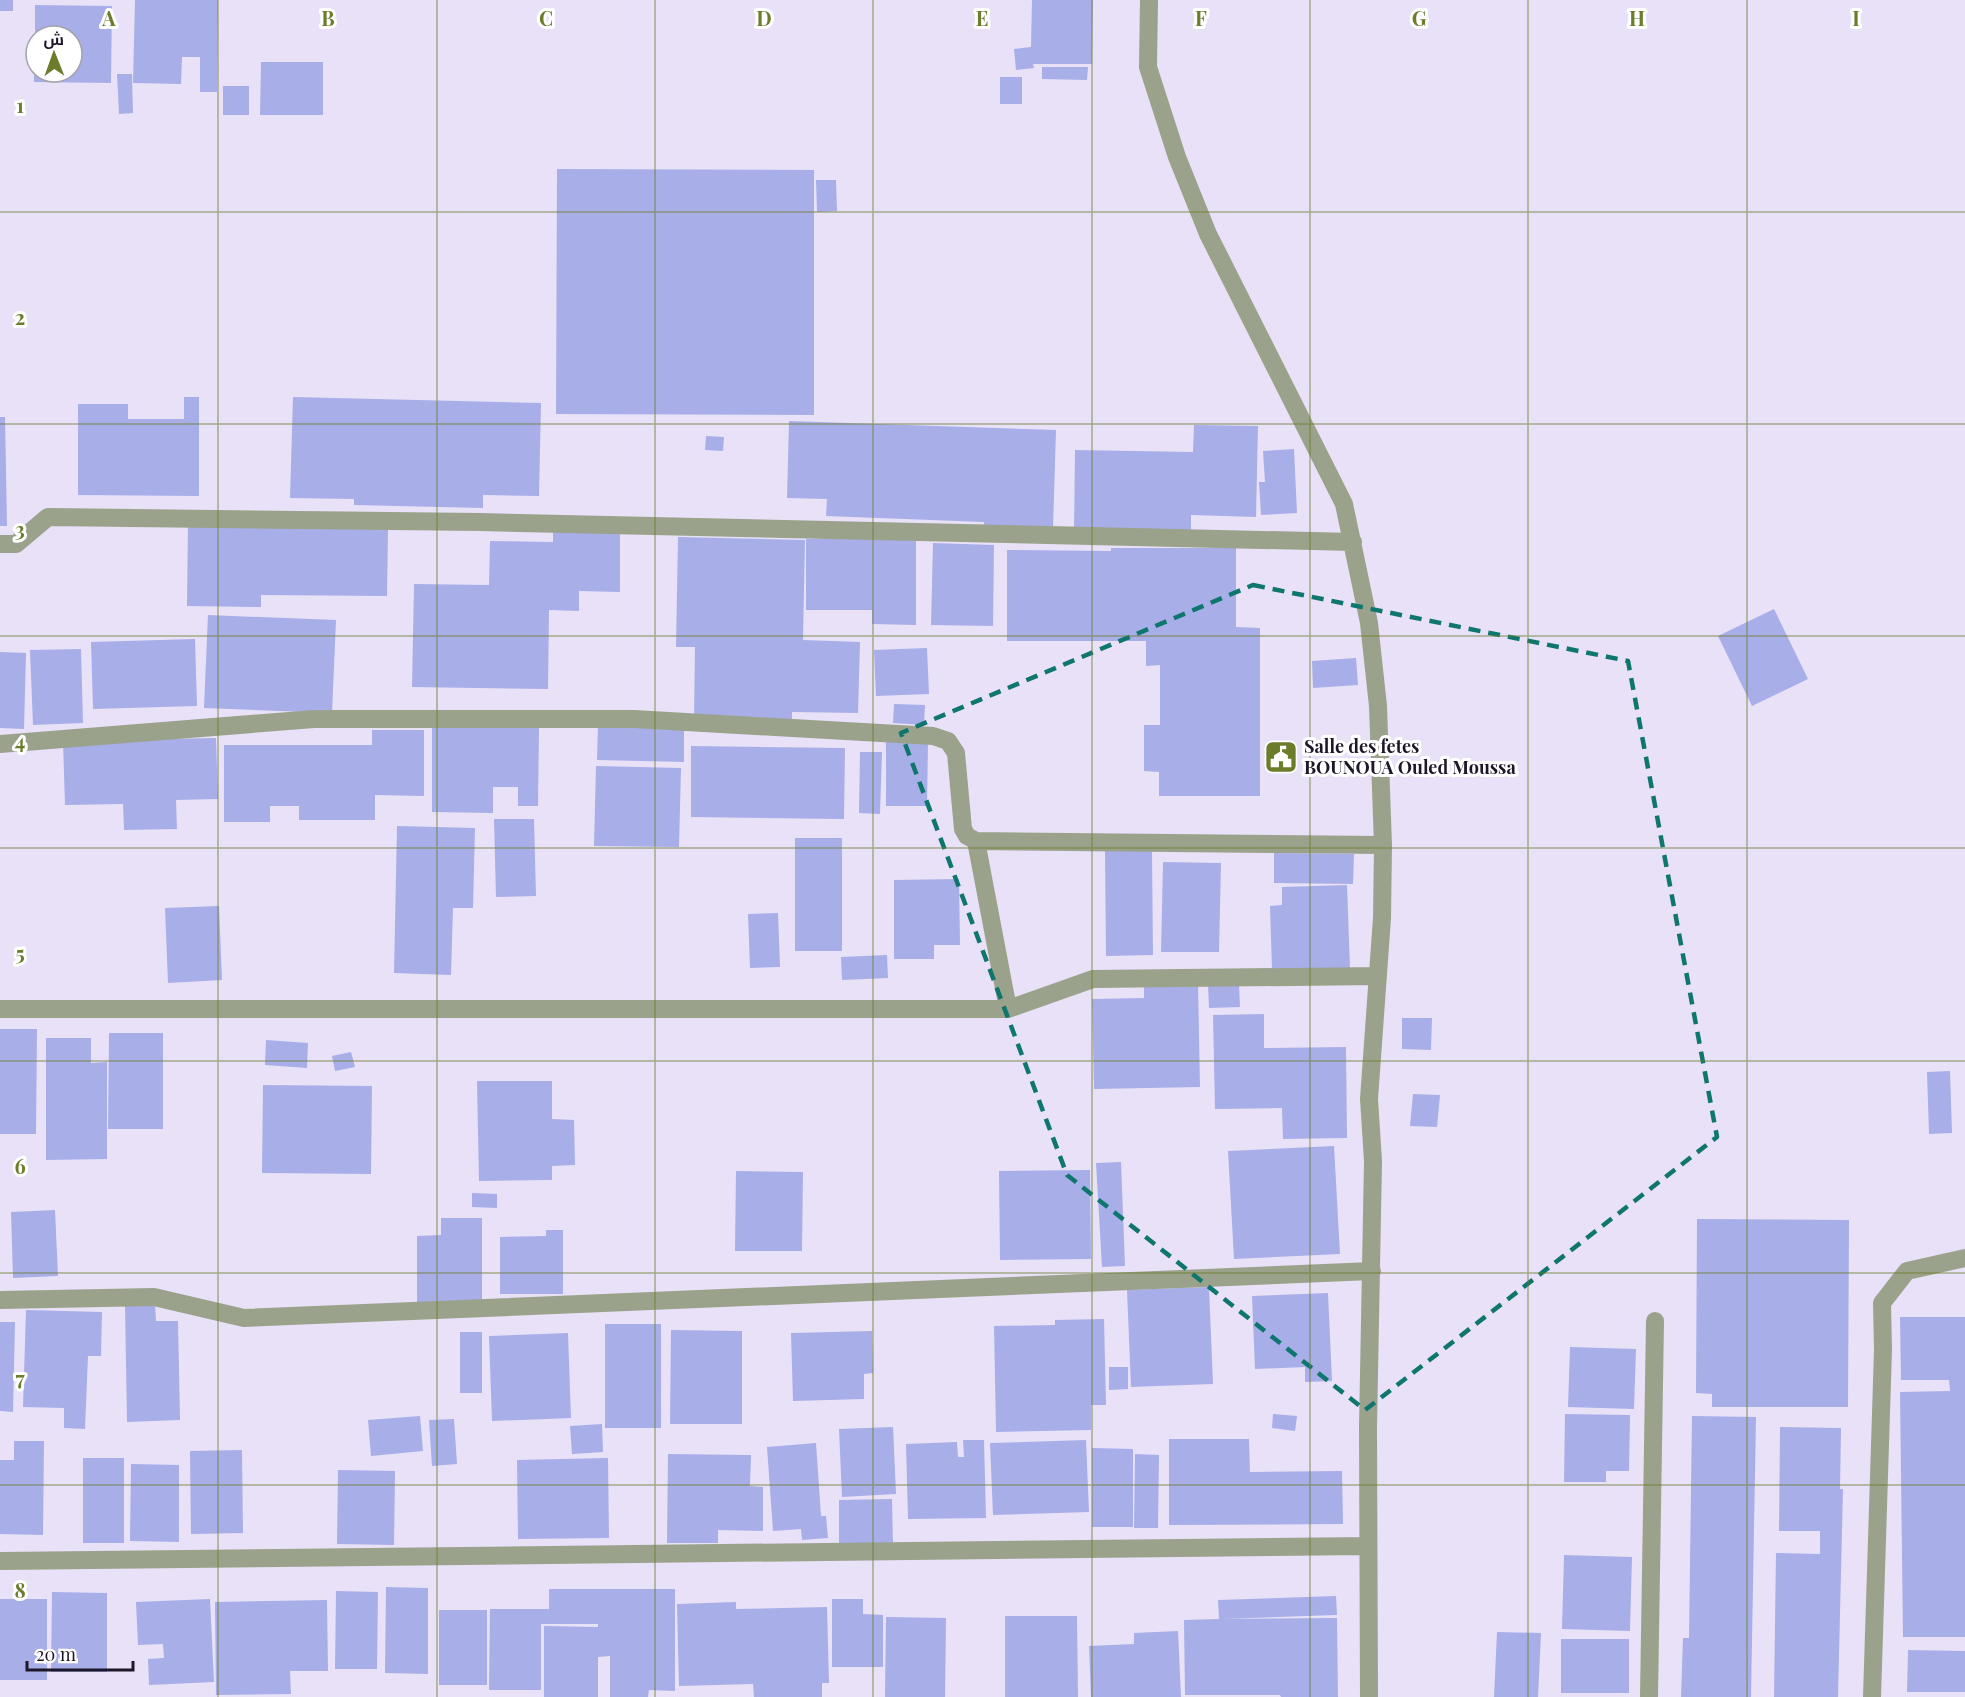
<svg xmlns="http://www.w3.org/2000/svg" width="1965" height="1697" viewBox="0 0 1965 1697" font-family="'Playfair Display',Cairo,serif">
  <rect width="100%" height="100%" fill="#e8e1f7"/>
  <path fill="#a8aee8" d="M0 0H13V11H0Z
    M135 0H218L217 92H200V57H182L181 84 133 83Z
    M1032 0H1093L1092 64H1033L1034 68 1016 70 1014 49 1031 47Z
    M35 5 112 6 111 83 34 82V72H72V36H35Z
    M261 62H323V115H260Z
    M1042 67H1088L1087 80 1042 79Z
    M117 74H132L133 113 119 114Z
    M1000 77H1022V104H1000Z
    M223 86H249V115H223Z
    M557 169 814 170V415L556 414Z
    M816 180H836L837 211 817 212Z
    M184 397H199V496L78 495V404H128V419H184Z
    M293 397 541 403 539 496 483 495V508L354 505V499L290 498Z
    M0 417H5L7 526H0Z
    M789 421 1056 430 1053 528 984 525V522L826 516 827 499 787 498Z
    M1194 425 1258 426 1256 517 1191 515V537L1074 534 1075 450 1193 452Z
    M706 436 724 437 723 451 705 450Z
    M1294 449 1297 513 1261 515 1259 482H1265L1263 451Z
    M188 521 388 529 387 596 261 595V607L187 606Z
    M553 532 620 533V592L579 591V611L549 610 548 689 412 687 414 584 489 585 490 541 553 542Z
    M678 537 805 540 803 640 860 642 858 713 792 712V720L694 718 695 647H676Z
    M806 539H916V625L872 624V610H806Z
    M933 543 994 545 993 626 931 625Z
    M1111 548H1236V627L1260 628V796H1159V772L1144 771V725H1160V665L1146 666V641H1007V550L1111 551Z
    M1774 609 1808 679 1752 706 1718 636Z
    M208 615 336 620 332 713 204 708Z
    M195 639 197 706 93 709 91 642Z
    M927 648 929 694 876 696 874 650Z
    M81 649 83 723 33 725 30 650Z
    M0 652 26 653 24 729 0 728Z
    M1356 658 1358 685 1313 688 1312 661Z
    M894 704 925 705 924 725 893 723Z
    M598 725 684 727V762L597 760Z
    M432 727 539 728 538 806H518V787H493V813L432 812Z
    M372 730H424V796L375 795V820H299V806H270V822H224V745H372Z
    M216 738 218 799 176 800 177 829 124 830 123 804 65 805 63 741Z
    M886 742H928L927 806H886Z
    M691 746 845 748 844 819 691 817Z
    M860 752H882L880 814 859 813Z
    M596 766 681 768 679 847 594 846Z
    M494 819H534L536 896 496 897Z
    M397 826 475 828 473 908H453L451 975 394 973Z
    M795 838H842V951H795Z
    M1105 851H1152L1153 955 1106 956Z
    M1274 853 1354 854 1353 884 1274 883Z
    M1163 862 1221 863 1219 952H1161Z
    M959 879 960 945H934V959H894V880Z
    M1347 885 1350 968 1272 970 1270 906 1282 905V887Z
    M219 906 222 980 168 983 165 908Z
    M778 913 780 967 750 968 748 914Z
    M887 955 888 978 842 980 841 957Z
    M1198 984 1200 1087 1094 1089 1092 999 1144 998V985Z
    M1239 984 1240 1007 1209 1008 1208 985Z
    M1264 1014V1048L1346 1047 1347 1138 1283 1139 1282 1108 1215 1109 1213 1015Z
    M1402 1018H1432L1431 1050 1402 1049Z
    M0 1029H37L36 1134H0Z
    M109 1033H163V1129H108Z
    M46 1038H91V1063L107 1062V1159L46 1160Z
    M266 1040 308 1043 307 1068 265 1065Z
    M351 1052 355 1067 335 1071 332 1056Z
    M1950 1071 1952 1133 1929 1134 1927 1072Z
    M477 1081H552V1119L574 1120 575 1165 552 1166V1180L479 1181Z
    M263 1085 372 1086 371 1174 262 1173Z
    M1413 1094 1440 1095 1437 1127 1410 1126Z
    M1334 1146 1340 1254 1234 1259 1228 1151Z
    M1121 1162 1125 1266 1102 1267 1096 1163Z
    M1090 1170 1091 1259 1000 1260 999 1171Z
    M736 1171 803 1172 802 1251H735Z
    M472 1193 497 1194V1208L472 1207Z
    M55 1210 58 1276 13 1278 11 1212Z
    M441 1218H482V1304H417V1236L441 1235Z
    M1697 1219 1849 1220 1848 1407H1712V1394L1696 1393Z
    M546 1230H563V1294H500V1237L546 1236Z
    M1209 1287 1213 1384 1131 1387 1127 1290Z
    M1328 1293 1332 1381 1305 1382V1367L1255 1369 1252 1296Z
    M155 1303 156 1321H178L180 1420 127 1422 125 1304Z
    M26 1310 102 1312 101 1356H88L85 1429 64 1428V1408L23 1407Z
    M1900 1317H1965V1637H1903L1900 1392 1950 1391 1949 1380H1901Z
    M1104 1319 1106 1405H1091V1430L996 1432 994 1326 1055 1325V1320Z
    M0 1322H15L13 1412 0 1411Z
    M605 1324H661V1428H605Z
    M671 1330 742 1331V1424H670Z
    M872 1331 873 1373 864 1374V1399L793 1401 791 1333Z
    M460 1332H482V1393H460Z
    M568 1333 571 1418 492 1421 489 1336Z
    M1570 1347 1636 1349 1634 1409 1568 1407Z
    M1109 1367H1128V1389L1109 1390Z
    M1273 1414 1297 1416 1295 1431 1272 1428Z
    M1565 1414 1630 1415 1629 1471H1606V1482H1564Z
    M420 1416 423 1451 371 1456 368 1420Z
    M1692 1416 1756 1417 1751 1697H1681L1683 1638H1689Z
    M454 1419 457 1464 432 1466 429 1420Z
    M602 1424 603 1452 572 1454 570 1426Z
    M893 1427 896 1494 842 1497 839 1429Z
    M1780 1427 1841 1428 1840 1489H1843L1838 1697H1774L1776 1553 1820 1554V1531H1779Z
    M1169 1439H1249L1250 1472 1342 1471 1343 1524 1169 1525Z
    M963 1440H984L986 1518 908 1519 906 1444 957 1442 958 1457H964Z
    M1086 1440 1089 1512 993 1515 990 1443Z
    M14 1441H44L43 1535 0 1534V1460H14Z
    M816 1443 821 1516H826L828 1538 802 1540 801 1529 773 1531 767 1447Z
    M1092 1448 1133 1449V1527H1092Z
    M242 1450 243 1533 191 1534 190 1451Z
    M668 1454 751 1455 750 1486 763 1487V1531L718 1530V1543H667Z
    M1135 1454 1159 1455 1158 1528H1134Z
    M83 1458H124V1543H83Z
    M608 1458 609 1538 518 1539 517 1460Z
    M131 1464 179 1465V1542L130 1541Z
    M338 1470 395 1471 394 1545 337 1544Z
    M892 1499 893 1546H839V1500Z
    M1564 1555 1632 1557 1630 1631 1562 1629Z
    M386 1587 428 1588V1674L385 1673Z
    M549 1589H675V1691L649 1690 648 1697H610V1656L598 1657V1697H544V1626L598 1627V1624H541V1690H489L490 1609H549Z
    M336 1591 378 1592 377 1669H335Z
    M52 1592 107 1593V1672H51Z
    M1336 1596 1337 1615 1222 1619 1337 1618 1338 1697H1281L1280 1695H1185L1184 1620 1219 1619 1218 1600Z
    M0 1599H47V1680H0Z
    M210 1599 214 1682 149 1685 148 1659 164 1658 163 1644 138 1645 136 1602Z
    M832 1599H863V1614L883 1615V1667H832Z
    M327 1600 328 1671H290L291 1694 216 1695 215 1602Z
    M736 1602V1609L827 1607 829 1683H822V1697H754L753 1684 679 1686 677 1604Z
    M439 1610H487V1685H439Z
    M1005 1616H1077L1078 1697H1005Z
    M886 1617 946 1618 945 1697H885Z
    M1178 1631 1181 1697H1091L1089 1646 1134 1644V1633Z
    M1497 1632 1541 1633 1538 1697H1494Z
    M1561 1639H1629V1693H1561Z
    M1908 1650 1965 1651V1692H1907Z"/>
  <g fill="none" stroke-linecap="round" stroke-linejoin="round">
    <path stroke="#9ba28b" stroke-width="18" d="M1149 0 1148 67 1177 157 1208 234 1344 504 1369 623 1378 706 1383 845 1382 918 1369 1099 1373 1161 1368 1427 1369 1697
      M0 544H16L48 517 480 522 1353 542
      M0 744 314 719H634L933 736 948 741 956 753 963 829 967 836 976 841 1383 845
      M976 841 1008 1009
      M0 1009H1008L1093 979 1377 976
      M0 1300 154 1297 244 1318 1372 1271
      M0 1561 1368 1546
      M1649 1697 1655 1321
      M1872 1697 1883 1350 1882 1303 1907 1271 1965 1258"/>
  </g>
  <path fill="none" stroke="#0f766e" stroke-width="4.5" stroke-dasharray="12 8" stroke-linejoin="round" d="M1253 585 1628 661 1717 1137 1365 1410 1067 1175 901 733Z"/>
  <path fill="none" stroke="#6b7c2b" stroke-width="1.5" stroke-opacity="0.55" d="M218 0V1697M437 0V1697M655 0V1697M873 0V1697M1092 0V1697M1310 0V1697M1528 0V1697M1747 0V1697M0 212H1965M0 424H1965M0 636H1965M0 848H1965M0 1061H1965M0 1273H1965M0 1485H1965"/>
  <defs>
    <g id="civic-square" transform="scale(1.725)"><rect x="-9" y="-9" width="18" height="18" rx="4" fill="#6b7c2b" stroke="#fff"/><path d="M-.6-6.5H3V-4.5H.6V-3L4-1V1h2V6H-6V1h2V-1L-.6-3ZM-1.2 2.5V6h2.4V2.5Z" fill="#fff"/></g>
  </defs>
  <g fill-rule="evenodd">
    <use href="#civic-square" x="1281" y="757"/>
  </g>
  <g text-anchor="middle" stroke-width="6" stroke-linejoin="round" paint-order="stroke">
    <g font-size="18" font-weight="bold" fill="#1e172a" stroke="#fff" text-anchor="start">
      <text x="1304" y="753">Salle des fetes<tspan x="1304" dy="21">BOUNOUA Ouled Moussa</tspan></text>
    </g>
  </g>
  <g font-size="20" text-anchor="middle" font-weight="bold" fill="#6b7c2b" stroke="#fff" stroke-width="6" stroke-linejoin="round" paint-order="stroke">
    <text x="109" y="26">A</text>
    <text x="328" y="26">B</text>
    <text x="546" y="26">C</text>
    <text x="764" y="26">D</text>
    <text x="982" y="26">E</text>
    <text x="1201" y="26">F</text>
    <text x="1419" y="26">G</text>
    <text x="1637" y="26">H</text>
    <text x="1856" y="26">I</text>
    <text x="20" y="113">1</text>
    <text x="20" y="325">2</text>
    <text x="20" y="537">3</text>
    <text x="20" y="749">4</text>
    <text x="20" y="961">5</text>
    <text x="20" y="1174">6</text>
    <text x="20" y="1386">7</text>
    <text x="20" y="1598">8</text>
  </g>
  <g transform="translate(54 54) rotate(359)"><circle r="28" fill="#ffffff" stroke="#a5a2aa" stroke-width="1.5"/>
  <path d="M0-4.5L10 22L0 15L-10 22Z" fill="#6b7c2b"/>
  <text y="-9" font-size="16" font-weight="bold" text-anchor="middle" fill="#1e172a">ش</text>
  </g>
  <path d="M27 1661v9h106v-9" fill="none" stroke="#1e172a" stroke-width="3"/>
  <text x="36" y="1661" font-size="18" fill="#1e172a" stroke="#ffffff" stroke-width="4.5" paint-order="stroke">20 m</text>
</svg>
